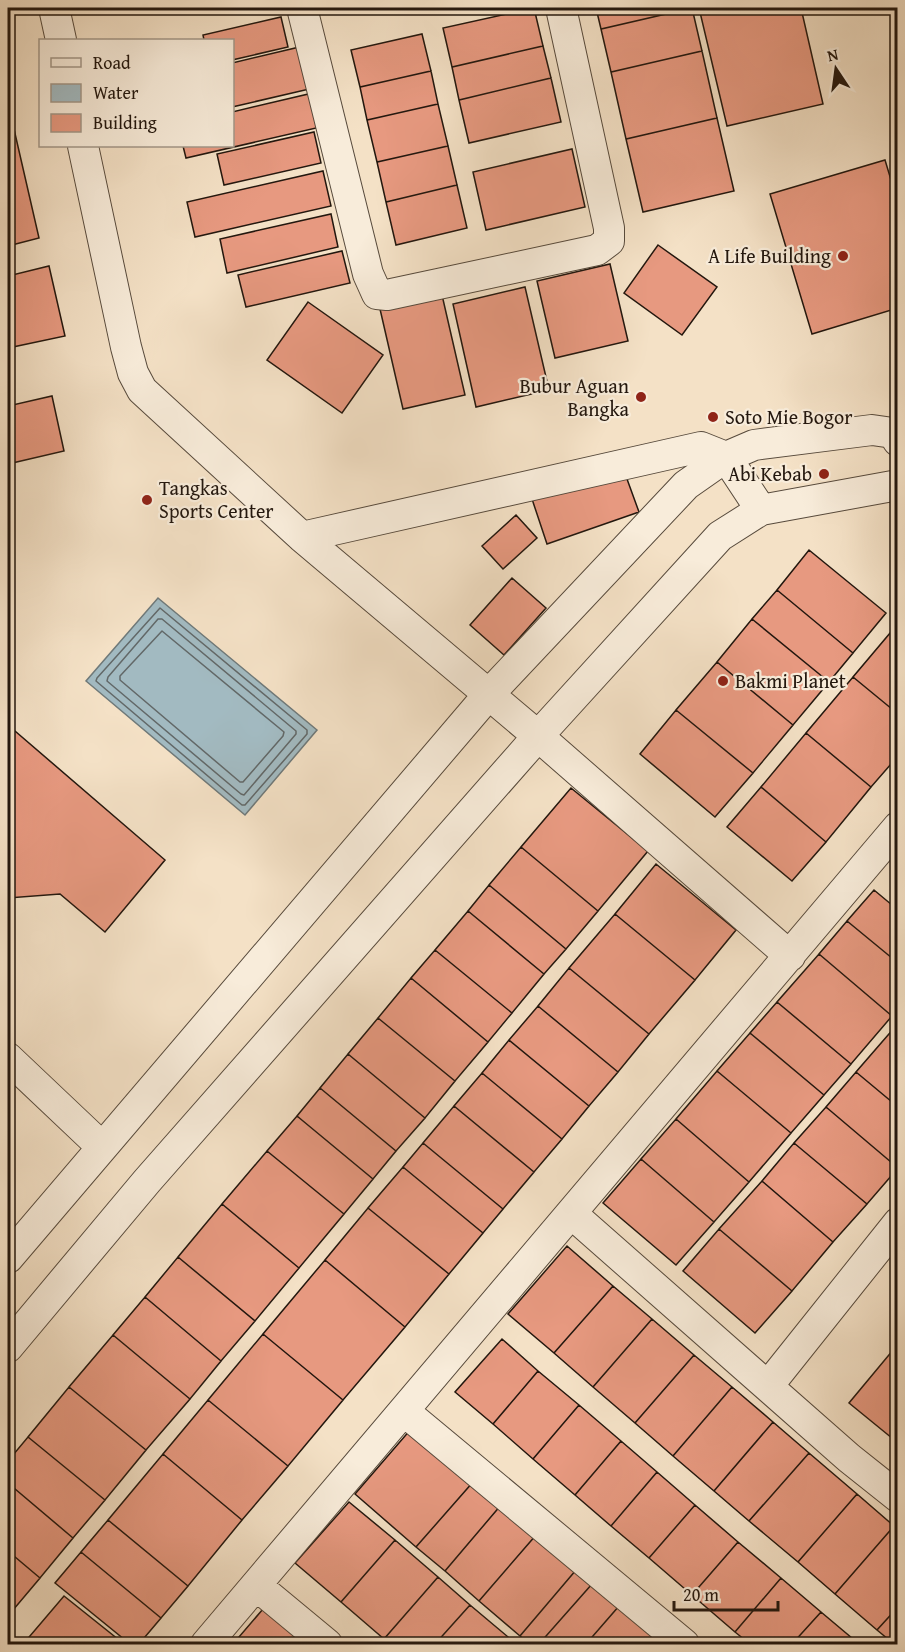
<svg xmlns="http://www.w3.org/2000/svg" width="905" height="1652" viewBox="0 0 905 1652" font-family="'Gentium Book Plus',serif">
  <rect width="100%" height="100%" fill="#f4e1c6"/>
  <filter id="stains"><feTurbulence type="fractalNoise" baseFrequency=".00333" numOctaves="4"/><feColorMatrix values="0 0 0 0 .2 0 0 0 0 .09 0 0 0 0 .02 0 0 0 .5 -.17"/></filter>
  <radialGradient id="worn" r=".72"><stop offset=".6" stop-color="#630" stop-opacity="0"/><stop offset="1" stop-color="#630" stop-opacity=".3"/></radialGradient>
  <path fill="#a2bac1" stroke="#6f7979" stroke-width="1.5" d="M158 598 317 730 245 815 86 681Z"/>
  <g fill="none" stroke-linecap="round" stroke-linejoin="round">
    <path stroke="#626868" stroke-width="1.5" d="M160 608 307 730V734L245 805H242L96 681 97 678Z
      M158 619H162L296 731V734L244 795 241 794 107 681 108 677Z
      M162 631 284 732 283 736 243 782H240L120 680V676Z"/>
  </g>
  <path fill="#e79980" stroke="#23170e" stroke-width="1.5" d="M534 8 543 46 452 67 443 28Z
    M596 8H692L601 29Z
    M692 8 702 51 611 72 601 29Z
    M699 8H801L823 104 727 126Z
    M281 17 288 47 232 60V40H204L203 35Z
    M422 34 431 71 360 87 351 50Z
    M308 45 318 87 232 107V63Z
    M543 46 551 78 459 100 452 67Z
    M702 51 717 118 626 139 611 72Z
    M431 71 438 104 367 120 360 87Z
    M551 78 561 122 469 143 459 100Z
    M317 92 325 126 186 158 183 146H232V112Z
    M8 103 39 238 8 246Z
    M438 104 448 146 377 162 367 120Z
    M717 118 734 191 643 212 626 139Z
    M314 132 321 163 224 185 217 154Z
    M448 146 457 185 386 202 377 162Z
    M572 149 585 207 486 230 473 172Z
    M885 160 898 203V308L812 334 770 194Z
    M323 171 331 206 195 237 187 202Z
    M457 185 467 228 396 245 386 202Z
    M331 214 338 247 227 273 220 239Z
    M658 245 717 287 682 335 624 293Z
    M342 251 350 283 246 307 238 275Z
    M610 264 628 341 555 358 537 281Z
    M49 266 65 336 8 348V276Z
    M525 287 549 390 476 407 453 304Z
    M442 295 465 395 403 409 380 309Z
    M308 302 383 355 342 413 267 360Z
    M52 396 64 451 8 464V406Z
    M623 468 639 512 547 544 532 499Z
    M516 515 537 538 503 569 482 546Z
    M809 550 886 613 853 653 777 590Z
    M512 578 546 608 504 655 470 625Z
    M777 590 853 653 829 682 752 619Z
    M752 619 829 682 793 725 717 662Z
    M896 626 898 627V714L853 677Z
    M717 662 793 725 753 773 676 710Z
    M853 677 898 714V756L871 787 806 733Z
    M676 710 753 773 715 817 640 754Z
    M8 725 165 860 105 932 60 894 8 898Z
    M806 733 871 787 826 842 761 787Z
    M761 787 826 842 792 881 727 827Z
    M571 788 648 851 598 911 521 847Z
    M521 847 598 911 566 949 489 885Z
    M656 864 736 930 695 980 615 914Z
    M489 885 566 949 544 974 468 911Z
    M874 890 898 910V963L847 921Z
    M468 911 544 974 512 1013 435 950Z
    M615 914 695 980 649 1034 569 968Z
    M847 921 898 963V1010L892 1016 819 954Z
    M435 950 512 1013 488 1042 411 978Z
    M819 954 892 1016 851 1064 777 1002Z
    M569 968 649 1034 618 1072 538 1006Z
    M411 978 488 1042 455 1081 378 1018Z
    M777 1002 851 1064 824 1095 750 1033Z
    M538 1006 618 1072 589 1106 509 1040Z
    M378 1018 455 1081 425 1118 348 1054Z
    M895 1027 898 1029V1107L856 1072Z
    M750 1033 824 1095 791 1133 717 1071Z
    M509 1040 589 1106 562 1139 482 1073Z
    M348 1054 425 1118 396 1151 320 1088Z
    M717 1071 791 1133 749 1182 676 1119Z
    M856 1072 898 1107V1168L826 1107Z
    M482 1073 562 1139 534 1172 454 1106Z
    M320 1088 396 1151 373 1179 297 1116Z
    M454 1106 534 1172 503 1209 423 1143Z
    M826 1107 898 1168 867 1204 794 1143Z
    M297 1116 373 1179 344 1214 267 1151Z
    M676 1119 749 1182 714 1222 641 1159Z
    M423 1143 503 1209 483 1233 403 1167Z
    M794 1143 867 1204 833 1242 762 1181Z
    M267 1151 344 1214 299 1268 222 1204Z
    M641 1159 714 1222 676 1265 603 1203Z
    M403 1167 483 1233 449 1274 368 1208Z
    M762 1181 833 1242 792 1291 719 1229Z
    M222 1204 299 1268 255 1321 178 1257Z
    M368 1208 449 1274 405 1327 325 1260Z
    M719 1229 792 1291 755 1333 683 1271Z
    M567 1246 613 1286 554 1353 508 1314Z
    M178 1257 255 1321 221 1361 145 1297Z
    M325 1260 405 1327 343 1400 263 1334Z
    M613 1286 652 1319 593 1387 554 1353Z
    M145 1297 221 1361 190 1399 113 1335Z
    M652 1319 694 1355 635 1423 593 1387Z
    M263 1334 343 1400 288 1466 208 1400Z
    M113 1335 190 1399 146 1450 69 1387Z
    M502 1339 538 1371 493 1424 455 1392Z
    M898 1344V1443L849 1403Z
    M694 1355 732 1387 673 1456 635 1423Z
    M538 1371 579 1405 533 1459 493 1424Z
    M69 1387 146 1450 105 1500 28 1437Z
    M732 1387 773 1422 714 1491 673 1456Z
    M208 1400 288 1466 242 1520 163 1454Z
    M579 1405 621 1441 575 1495 533 1459Z
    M773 1422 809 1453 749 1521 714 1491Z
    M411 1429 473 1482 416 1547 355 1494Z
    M28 1437 105 1500 73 1538 8 1483V1461Z
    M621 1441 657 1472 611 1526 575 1495Z
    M809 1453 857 1494 798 1562 749 1521Z
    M163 1454 242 1520 188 1586 108 1520Z
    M657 1472 695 1505 649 1558 611 1526Z
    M473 1482 501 1505 445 1571 416 1547Z
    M8 1483 73 1538 40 1578 8 1551Z
    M857 1494 894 1526 835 1594 798 1562Z
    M349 1502 395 1540 341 1602 295 1563Z
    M501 1505 536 1535 479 1601 445 1571Z
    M695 1505 738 1542 692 1595 649 1558Z
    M108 1520 188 1586 161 1618 81 1552Z
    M894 1526 898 1529V1607L877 1630 835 1594Z
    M536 1535 576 1570 520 1636 479 1601Z
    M395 1540 438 1577 384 1639 341 1602Z
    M738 1542 781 1578 735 1632 692 1595Z
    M8 1551 40 1578 8 1616Z
    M81 1552 161 1618 139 1644H130L55 1583Z
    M576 1570 592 1584 539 1644H530L520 1636Z
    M438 1577 470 1605 435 1644H390L384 1639Z
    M781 1578 821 1612 792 1644H750L735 1632Z
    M592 1584 619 1606 586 1644H539Z
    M64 1596 124 1644H26L24 1643Z
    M269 1602 310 1644H233Z
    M470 1605 514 1642 512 1644H435Z
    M619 1606 655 1637 648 1644H586Z
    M898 1607V1644H894L877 1630Z
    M821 1612 859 1644H792Z"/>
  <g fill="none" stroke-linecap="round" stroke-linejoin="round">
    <g stroke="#574a3c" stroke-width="32">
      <path id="minor" d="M54 8 61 40
        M302 8 368 274 377 294 387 295 597 250 609 241V228L561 8
        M83 146 126 347 133 373 142 390 302 537 538 736 790 956
        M302 537 701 447 726 457 761 510
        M8 1058 102 1147
        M572 1214 849 1458 898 1497
        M8 1258 489 694 686 485 726 457 754 445 872 430 893 433 898 441
        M8 1347 147 1181 538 736 720 536 761 510 898 485
        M768 1386 898 1223
        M405 1412 684 1644
        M257 1586 327 1644
        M206 1644 898 827"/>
    </g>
    <use href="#minor" stroke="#f8ecda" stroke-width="30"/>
  </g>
  <g fill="#8f2418" stroke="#f8ecda" stroke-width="2">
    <circle cx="843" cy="256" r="6"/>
    <circle cx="641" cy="397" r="6"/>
    <circle cx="713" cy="417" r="6"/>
    <circle cx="824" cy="474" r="6"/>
    <circle cx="147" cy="500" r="6"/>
    <circle cx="723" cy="681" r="6"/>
  </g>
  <g text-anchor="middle" stroke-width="4.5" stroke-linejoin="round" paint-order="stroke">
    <g font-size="20" fill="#23170e" stroke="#f8ecda" text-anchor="end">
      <text x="831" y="263">A Life Building</text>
      <text x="629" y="393">Bubur Aguan<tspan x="629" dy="23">Bangka</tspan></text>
      <text x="725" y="424" text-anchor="start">Soto Mie Bogor</text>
      <text x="812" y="481">Abi Kebab</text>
      <text x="159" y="495" text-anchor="start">Tangkas<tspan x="159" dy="23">Sports Center</tspan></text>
      <text x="735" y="688" text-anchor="start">Bakmi Planet</text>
    </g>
  </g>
  <rect width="905" height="1652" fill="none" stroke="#f4e1c6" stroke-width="30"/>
  <rect x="9" y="9" width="887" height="1634" fill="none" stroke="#23170e" stroke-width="3"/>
  <rect x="15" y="15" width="875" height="1622" fill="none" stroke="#23170e" stroke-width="1.5"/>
  <rect x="39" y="39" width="195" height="108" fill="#f8ecda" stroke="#a39788" stroke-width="1.5"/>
  <rect x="51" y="58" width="30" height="9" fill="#f8ecda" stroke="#a39788" stroke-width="1.5"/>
  <text x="93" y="69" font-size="18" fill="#23170e">Road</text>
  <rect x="51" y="84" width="30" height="18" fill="#a2bac1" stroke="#a39788" stroke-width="1.5"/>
  <text x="93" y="99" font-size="18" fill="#23170e">Water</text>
  <rect x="51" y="114" width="30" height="18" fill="#e79980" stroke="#a39788" stroke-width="1.5"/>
  <text x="93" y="129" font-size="18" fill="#23170e">Building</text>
  <g transform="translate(836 69) rotate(347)" stroke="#f8ecda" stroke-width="4.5" paint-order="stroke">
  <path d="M0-4.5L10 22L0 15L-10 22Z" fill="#23170e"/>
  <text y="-9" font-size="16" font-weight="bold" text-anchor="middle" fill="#23170e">N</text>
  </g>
  <path d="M674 1601v9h104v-9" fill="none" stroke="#23170e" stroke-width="3"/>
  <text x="683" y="1601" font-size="18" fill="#23170e" stroke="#f8ecda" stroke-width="4.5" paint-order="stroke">20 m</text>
  <rect width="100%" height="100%" filter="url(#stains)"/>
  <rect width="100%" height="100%" fill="url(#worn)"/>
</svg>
